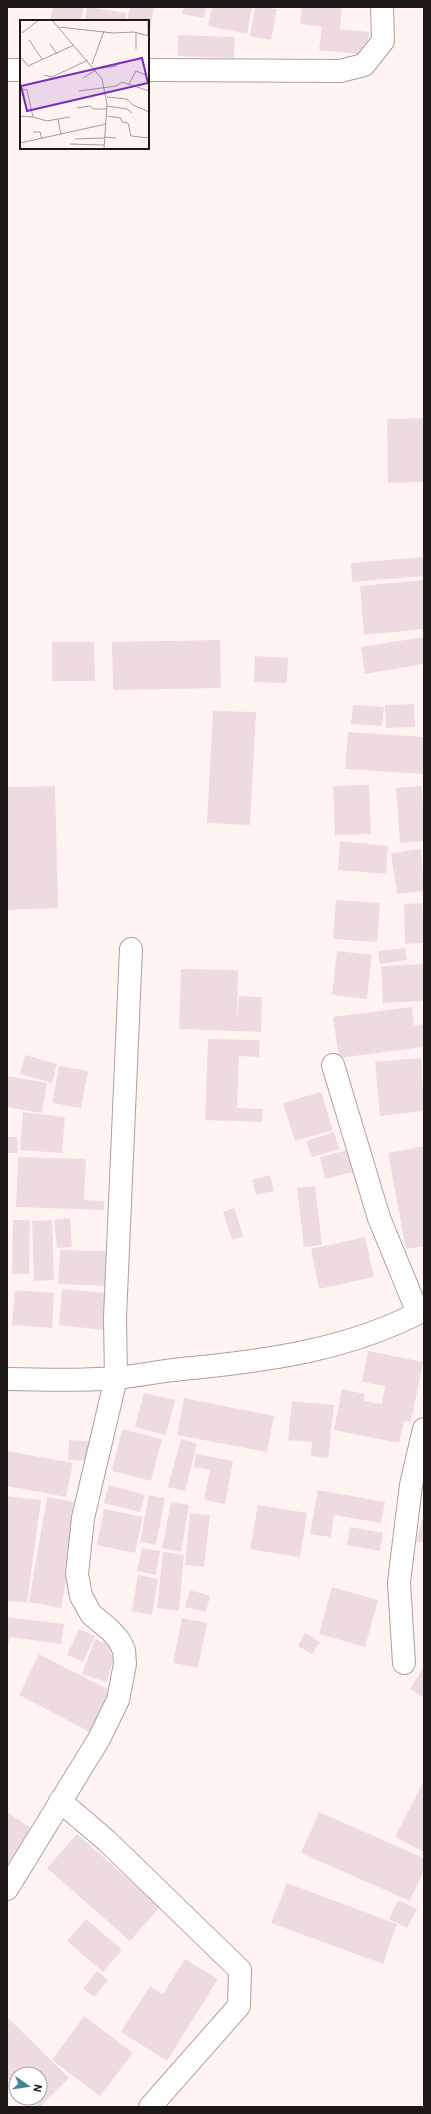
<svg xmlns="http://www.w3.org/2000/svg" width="431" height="2114" viewBox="0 0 431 2114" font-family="Barlow,sans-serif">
  <rect width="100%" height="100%" fill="#fff4f2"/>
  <path fill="#eddbe1" d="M53 7 83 8 81 21H50Z
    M87 7 126 13 125 21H85Z
    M130 7H154L149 36 148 21H127Z
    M184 7H206L204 18 182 14Z
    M212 7H252L247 34 208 26Z
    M255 7 277 9 271 40 250 36Z
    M302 7H342L340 29 369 32 367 55 319 50 322 27 300 24Z
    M178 35 235 37 234 58 178 56Z
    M424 418V482L388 483 387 419Z
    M424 557V576L352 582 351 563Z
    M424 580V629L364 635 360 586Z
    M424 637V664L365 674 361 647Z
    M220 640 221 688 113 690 112 642Z
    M52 642H94L95 681H52Z
    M255 656 288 658 287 683 254 682Z
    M414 704 415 727 386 728 385 705Z
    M353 705 384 707 382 726 351 724Z
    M213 711 256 712 250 825 207 823Z
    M348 732 424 737V774L345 769Z
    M369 785 371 834 335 835 333 786Z
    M55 786 58 908 7 910V787Z
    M422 786 424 841 400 843 396 788Z
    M340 841 388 846 386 874 338 870Z
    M421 849 424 891 397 894 391 853Z
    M336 900 380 903 377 942 333 939Z
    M422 903 424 943 405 944 404 904Z
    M405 948 407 960 380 964 378 951Z
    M337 951 372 955 367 999 332 995Z
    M423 964 424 1001 383 1003 381 966Z
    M181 969 238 970 237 1023 239 996 262 997 261 1032 179 1029Z
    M412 1007 414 1025 424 1024V1047L339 1058 333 1017Z
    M208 1039 260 1040 259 1057 239 1056 237 1108 263 1109 262 1122 205 1120Z
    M25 1055 57 1064 52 1083 20 1074Z
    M421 1058 424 1111 380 1116 375 1062Z
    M59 1066 88 1071 81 1108 52 1103Z
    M7 1076 47 1083 42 1113 7 1107Z
    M321 1092 333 1130 295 1141 283 1103Z
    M23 1112 65 1117 62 1153 20 1150Z
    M334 1132 339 1149 312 1157 306 1141Z
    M7 1137H17L18 1153H7Z
    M424 1146V1246L406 1249 388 1153Z
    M348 1150 354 1172 325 1179 320 1157Z
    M18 1157 86 1159 84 1200 104 1201V1210L16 1207Z
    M270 1175 274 1191 256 1195 252 1180Z
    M315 1186 322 1245 304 1247 297 1188Z
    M234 1208 243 1236 232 1240 223 1212Z
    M70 1218 72 1247 57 1248 54 1220Z
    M13 1220H30L29 1274H12Z
    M52 1220 54 1280 34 1281 32 1221Z
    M365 1237 374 1277 319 1289 311 1249Z
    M60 1250 107 1251 106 1286 58 1284Z
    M62 1289 107 1293 104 1330 59 1325Z
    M15 1290 54 1293 52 1328 12 1325Z
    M368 1351 423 1362 411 1422 404 1421 399 1443 334 1430 342 1389 365 1394 364 1401 382 1404 385 1386 362 1382Z
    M144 1393 175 1400 166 1435 135 1427Z
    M184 1398 274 1416 267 1452 177 1435Z
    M292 1401 334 1405 328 1458 311 1456 312 1442 288 1440Z
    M122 1429 162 1439 151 1481 112 1471Z
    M181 1439 197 1444 185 1491 168 1487Z
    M69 1440 89 1441V1461L68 1460Z
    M7 1451 73 1463 66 1497 7 1486Z
    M196 1454 233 1461 225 1504 204 1500 210 1470 194 1467Z
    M109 1485 145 1495 140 1512 104 1503Z
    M318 1490 385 1502 381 1523 334 1515 331 1537 310 1534Z
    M149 1495 165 1498 156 1545 140 1542Z
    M7 1496 41 1500 27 1603 7 1601Z
    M47 1497 80 1503 61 1608 29 1602Z
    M171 1502 189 1505 181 1552 162 1548Z
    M258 1505 307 1513 300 1557 250 1549Z
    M104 1509 143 1517 135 1553 97 1545Z
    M190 1513 210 1515 204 1567 185 1565Z
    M424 1514V1543L416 1541Z
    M350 1527 383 1533 380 1551 347 1545Z
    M142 1548 160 1551 156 1575 137 1571Z
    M163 1552 184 1555 179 1611 157 1608Z
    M138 1575 158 1579 152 1615 132 1611Z
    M332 1587 378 1600 365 1647 319 1634Z
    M190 1590 210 1596 206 1612 185 1607Z
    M7 1617 64 1624 61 1644 10 1637 7 1649Z
    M182 1618 207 1623 198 1668 173 1663Z
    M79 1629 95 1636 83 1662 67 1655Z
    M305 1633 320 1642 312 1654 298 1646Z
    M95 1639 118 1648 106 1682 82 1674Z
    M39 1654 113 1692 92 1733 19 1695Z
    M424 1667V1698L410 1689Z
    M424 1780V1852L395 1837Z
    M7 1812 34 1830 7 1869Z
    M319 1812 424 1858V1870L410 1901 301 1853Z
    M77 1834 160 1907 130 1941 47 1868Z
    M287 1883 397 1924 383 1964 271 1923Z
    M398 1900 417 1909 407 1928 389 1919Z
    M86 1919 122 1950 103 1972 67 1941Z
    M185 1959 218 1979 167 2061 121 2032 150 1986 163 1994Z
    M97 1971 108 1980 94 1997 83 1989Z
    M84 2016 133 2053 100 2096 52 2060Z
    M7 2017 69 2078 40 2107H36L27 2098H40V2074H16V2087L7 2078Z"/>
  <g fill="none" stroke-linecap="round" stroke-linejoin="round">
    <g stroke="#b09f9c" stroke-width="24">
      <path id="minor" d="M7 70H21
        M148 70 340 71 364 65 383 41 382 7
        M333 1065 379 1218 418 1313
        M404 1663 399 1582 411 1485 424 1429
        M60 1801 107 1841 240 1970 239 2006 150 2107
        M7 1889 99 1739 118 1700 125 1664 124 1650 119 1640 110 1630 91 1614 81 1596 77 1574 83 1518 116 1378 115 1318 131 949"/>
    </g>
    <g stroke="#b09f9c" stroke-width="24">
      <path id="tertiary" d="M7 1379C43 1380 80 1381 116 1378 138 1376 160 1371 182 1369 266 1361 349 1350 424 1310"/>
    </g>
    <use href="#minor" stroke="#fff" stroke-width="22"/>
    <use href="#tertiary" stroke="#fff" stroke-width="22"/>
  </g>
  <g transform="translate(20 20)">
    <rect width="129" height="129" fill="#fff4f2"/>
    <path fill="none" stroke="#a59c9a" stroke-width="1" d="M32 0 82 59 87 84 84 129M128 0V16M39 7 93 13 114 12 129 16M2 13 19 0M9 20 22 39M30 24 37 34M116 29V12M0 36 8 46 54 25M72 44 84 11M76 49 97 46M24 55 32 57 68 40M63 58 76 50M109 64 116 51 126 55M0 69 7 70 13 97 27 101 38 99 41 115M59 71 96 66 102 62 129 71M87 77 107 79 113 85 129 92M87 86 107 89 112 93M57 88 70 86 74 89H87M0 96 13 97M87 96 101 98 102 102 108 103 111 116 129 118M38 99 50 97M13 112H20L22 119M84 117 96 118M55 119 84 118M0 123 86 104M50 124 84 125"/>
    <path fill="#7b2cbf" fill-opacity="0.15" stroke="#7b2cbf" stroke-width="2" d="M122 38 128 63 7 91 1 66Z"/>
    <rect width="129" height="129" fill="none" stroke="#1d1716" stroke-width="2"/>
  </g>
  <rect width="431" height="2114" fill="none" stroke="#1d1716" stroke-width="16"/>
  <g transform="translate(28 2086) rotate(103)"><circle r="19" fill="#ffffff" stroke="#a5a2a2"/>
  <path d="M0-3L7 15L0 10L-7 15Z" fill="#438497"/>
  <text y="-6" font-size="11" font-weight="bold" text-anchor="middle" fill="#1d1716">N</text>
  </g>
</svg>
